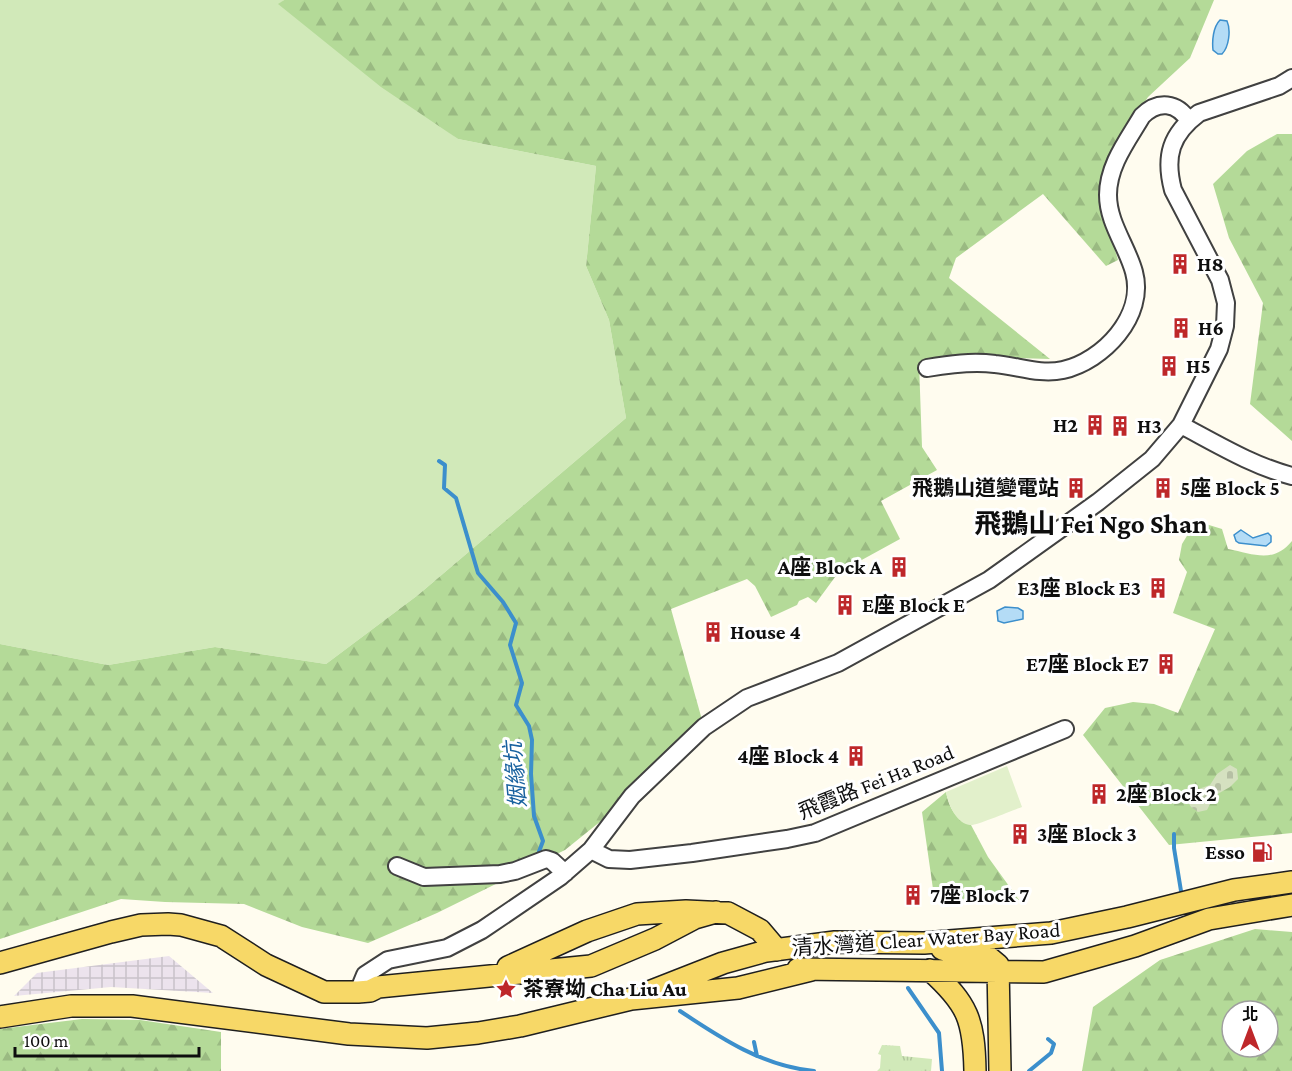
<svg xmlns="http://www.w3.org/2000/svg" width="1292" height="1071" viewBox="0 0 1292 1071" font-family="'Crimson Pro','Noto Sans TC',serif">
  <defs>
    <pattern id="industrial-grid" width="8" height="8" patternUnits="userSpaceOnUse" patternTransform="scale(1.5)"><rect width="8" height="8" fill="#ece3ed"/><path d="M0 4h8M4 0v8" fill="none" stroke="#c9c2ca"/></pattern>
    <pattern id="forest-firs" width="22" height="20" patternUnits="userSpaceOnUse" patternTransform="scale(1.5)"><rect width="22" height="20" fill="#b4da98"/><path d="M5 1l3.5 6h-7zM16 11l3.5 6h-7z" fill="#9aba82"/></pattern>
    <pattern id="cemetery-stones" width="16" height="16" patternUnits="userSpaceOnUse" patternTransform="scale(1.5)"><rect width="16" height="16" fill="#d5e1c0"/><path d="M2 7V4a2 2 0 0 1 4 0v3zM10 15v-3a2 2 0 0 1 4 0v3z" fill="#b6c0a4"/></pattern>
    <pattern id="park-tufts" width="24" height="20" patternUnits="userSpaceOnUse" patternTransform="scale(1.5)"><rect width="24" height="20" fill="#d1e9b9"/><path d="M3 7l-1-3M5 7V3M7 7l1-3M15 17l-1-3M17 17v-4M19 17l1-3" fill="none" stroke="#b2c79e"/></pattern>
  </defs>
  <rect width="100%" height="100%" fill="#fffcef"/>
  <path fill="url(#industrial-grid)" d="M169 956 213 993 111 987 14 996 37 973Z"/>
  <path fill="#d1e9b9" d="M0 0H284L279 4 458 139 596 166 586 266 609 320 626 418 418 595 326 664 215 647 108 665 0 644Z"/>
  <path fill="url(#forest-firs)" fill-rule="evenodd" d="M284 0H1214L1190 58 1148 97 1105 165 1099 196 1118 260 1106 266 1043 194 956 258 949 278 1050 359 989 357 919 363 922 447 937 470 881 501 900 539 838 573 816 603 808 597 799 601 797 605 771 617 755 586 747 579 671 609 704 727 632 796 565 850 437 913 368 943 302 927 244 904 165 902 121 899 0 939V644L108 665 215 647 326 664 418 595 626 418 609 320 586 266 596 166 458 139 381 87 278 4Z
    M1277 134H1292V441L1250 404 1263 303 1229 238 1213 184 1247 151Z
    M1196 521 1222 529 1228 549C1254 554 1273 564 1292 541V833L1169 845 1083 735 1105 708 1133 702 1154 704 1178 713 1215 629 1173 613 1187 572 1179 560 1182 544Z
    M946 792C949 808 956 820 971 825L988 857 1019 900 935 903 922 812Z
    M1255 929 1292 932V1071H1082L1093 1007 1160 960ZM1232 1011H1268V1047H1232Z
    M82 1019 140 1020 221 1032V1071H0V1029Z"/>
  <path fill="url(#cemetery-stones)" d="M1230 765 1237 769 1238 779 1230 787 1214 796 1207 810 1198 812 1191 807 1187 800 1190 792 1210 785 1217 774Z"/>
  <path fill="url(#park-tufts)" d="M882 1045 900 1046 902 1056 932 1059 931 1071H877L880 1068 881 1055 878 1054Z"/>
  <path fill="#e2f0cb" d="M1007 766 1022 807C1013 810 978 825 971 825 957 825 948 804 946 792Z"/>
  <path fill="#b4dcf6" stroke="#3c8fcc" stroke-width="1.5" d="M1220 20 1227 21C1231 30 1229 47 1222 54H1218L1213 50C1212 41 1213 27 1220 20Z
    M1241 530 1253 538 1268 533 1271 536V542L1266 546 1239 543 1236 541 1234 535Z
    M1005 607 1018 608 1023 611V619L1004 623 998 621 997 611Z"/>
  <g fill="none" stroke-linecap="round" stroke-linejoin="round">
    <path stroke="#3c8fcc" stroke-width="4" d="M439 461 445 465 444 488 456 498 478 573 503 602 516 623 510 645 522 683 516 705 529 726 532 740 531 774 534 816 543 841 537 857
      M1174 834V848L1181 891
      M908 988 939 1033 942 1071
      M680 1011C722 1039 763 1066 814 1071
      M754 1042 757 1056
      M1029 1071 1051 1053 1054 1044 1048 1039"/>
    <g stroke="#414141" stroke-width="20">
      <path id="minor" d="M927 368C950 364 972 361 995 364 1018 366 1040 375 1063 370 1103 361 1146 316 1134 272 1127 246 1108 223 1108 195 1108 165 1128 140 1142 116 1158 100 1177 102 1189 121
        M1181 425C1217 444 1253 466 1292 476
        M591 850 609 859 630 860 692 853 787 839 815 833 1065 729
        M397 866 424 877 500 874 515 871 546 859 552 861 565 873
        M358 992 365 975 388 960 447 948 482 930 560 877 591 850 632 796 704 727 747 698 838 663 989 580 1098 502 1152 459 1181 425 1219 349 1225 326 1226 303 1220 280 1173 190C1164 156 1171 134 1199 113L1279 86 1292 78"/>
    </g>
    <g stroke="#1f1f1f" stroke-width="24">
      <path id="major" d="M942 949 961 954 986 955 998 965 1000 1071
        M0 963 111 932 141 925 168 924 181 925 221 936 266 965 324 992H358L370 991 378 987 591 966 655 939 695 918 716 912
        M508 967 587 931 637 914 686 911 728 913 760 930 777 950
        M798 969 1044 972 1135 946 1209 919 1292 905
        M930 970C968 1004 974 1020 975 1071
        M649 992 723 963 766 951 835 942 924 943 1051 933 1127 917 1234 890 1292 882
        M0 1017 71 1006H132L349 1034 427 1038 478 1033 520 1026 631 999 738 988 811 970"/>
    </g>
    <use href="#minor" stroke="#fff" stroke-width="16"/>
    <use href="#major" stroke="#f7d867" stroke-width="21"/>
  </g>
  <defs>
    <g id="building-bare" transform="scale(1.62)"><path d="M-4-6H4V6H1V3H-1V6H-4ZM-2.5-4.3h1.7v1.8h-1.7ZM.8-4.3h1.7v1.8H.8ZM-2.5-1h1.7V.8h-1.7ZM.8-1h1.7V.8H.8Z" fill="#be272a" stroke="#fff" stroke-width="2.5" paint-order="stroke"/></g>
    <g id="fuel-bare" transform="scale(1.62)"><path d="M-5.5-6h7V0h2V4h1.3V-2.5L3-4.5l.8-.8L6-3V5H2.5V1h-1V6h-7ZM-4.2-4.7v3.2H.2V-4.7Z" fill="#be272a" stroke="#fff" stroke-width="2.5" paint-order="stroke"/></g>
    <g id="sight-bare" transform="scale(1.62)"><path d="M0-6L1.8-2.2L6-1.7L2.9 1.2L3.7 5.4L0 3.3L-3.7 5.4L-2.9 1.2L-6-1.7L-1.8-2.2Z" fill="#be272a" stroke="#fff" stroke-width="2.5" paint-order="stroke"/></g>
  </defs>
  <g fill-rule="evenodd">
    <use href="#building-bare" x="1180" y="264"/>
    <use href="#building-bare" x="1181" y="328"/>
    <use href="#building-bare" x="1169" y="366"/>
    <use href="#building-bare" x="1095" y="425"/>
    <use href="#building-bare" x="1120" y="426"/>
    <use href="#building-bare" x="1076" y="488"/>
    <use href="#building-bare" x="1163" y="488"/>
    <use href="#building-bare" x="899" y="567"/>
    <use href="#building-bare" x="1158" y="588"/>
    <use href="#building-bare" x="845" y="605"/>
    <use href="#building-bare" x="713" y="632"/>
    <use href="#building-bare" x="1166" y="664"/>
    <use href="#building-bare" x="856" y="756"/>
    <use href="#building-bare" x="1099" y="794"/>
    <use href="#building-bare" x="1020" y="834"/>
    <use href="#fuel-bare" x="1262" y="852"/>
    <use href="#building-bare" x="913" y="895"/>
    <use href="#sight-bare" x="506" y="989"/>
  </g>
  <g text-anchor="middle" stroke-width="6" stroke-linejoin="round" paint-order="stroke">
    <g font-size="21" font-weight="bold" fill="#0e0e0e" stroke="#fff" text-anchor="start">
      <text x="1197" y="271">H8</text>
      <text x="1198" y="335">H6</text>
      <text x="1186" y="373">H5</text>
      <text x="1078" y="432" text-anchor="end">H2</text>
      <text x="1137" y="433">H3</text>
      <text x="1059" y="495" text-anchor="end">飛鵝山道變電站</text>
      <text x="1180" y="495">5座 Block 5</text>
      <text x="882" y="574" text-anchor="end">A座 Block A</text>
      <text x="1141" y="595" text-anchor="end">E3座 Block E3</text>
      <text x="862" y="612">E座 Block E</text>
      <text x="730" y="639">House 4</text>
      <text x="1149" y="671" text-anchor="end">E7座 Block E7</text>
      <text x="839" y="763" text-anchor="end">4座 Block 4</text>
      <text x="1116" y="801">2座 Block 2</text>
      <text x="1037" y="841">3座 Block 3</text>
      <text x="1245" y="859" text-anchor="end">Esso</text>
      <text x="930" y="902">7座 Block 7</text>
      <text x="523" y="996">茶寮坳 Cha Liu Au</text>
    </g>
    <g font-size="21" fill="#0e0e0e" stroke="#fff">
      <text transform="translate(876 782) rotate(-22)" y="7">飛霞路 Fei Ha Road</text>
      <text transform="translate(926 939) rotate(-4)" y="7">清水灣道 Clear Water Bay Road</text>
    </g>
    <g font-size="22" font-style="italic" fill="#18619f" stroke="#fff">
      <text transform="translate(515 775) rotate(-95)" y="8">姻緣坑</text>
    </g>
    <g font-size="27" font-weight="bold" fill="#0e0e0e" stroke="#fff">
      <text x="1091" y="533">飛鵝山 Fei Ngo Shan</text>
    </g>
  </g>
  <g transform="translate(1250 1029)"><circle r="28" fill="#ffffff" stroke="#9f9f9f" stroke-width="1.5"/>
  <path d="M0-4.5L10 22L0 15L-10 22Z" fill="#be272a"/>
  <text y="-9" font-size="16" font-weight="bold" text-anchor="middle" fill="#0e0e0e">北</text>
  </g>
  <path d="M15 1047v9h184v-9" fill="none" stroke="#0e0e0e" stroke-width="3"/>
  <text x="24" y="1047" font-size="18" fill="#0e0e0e" stroke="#ffffff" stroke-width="4.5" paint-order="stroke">100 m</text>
</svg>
